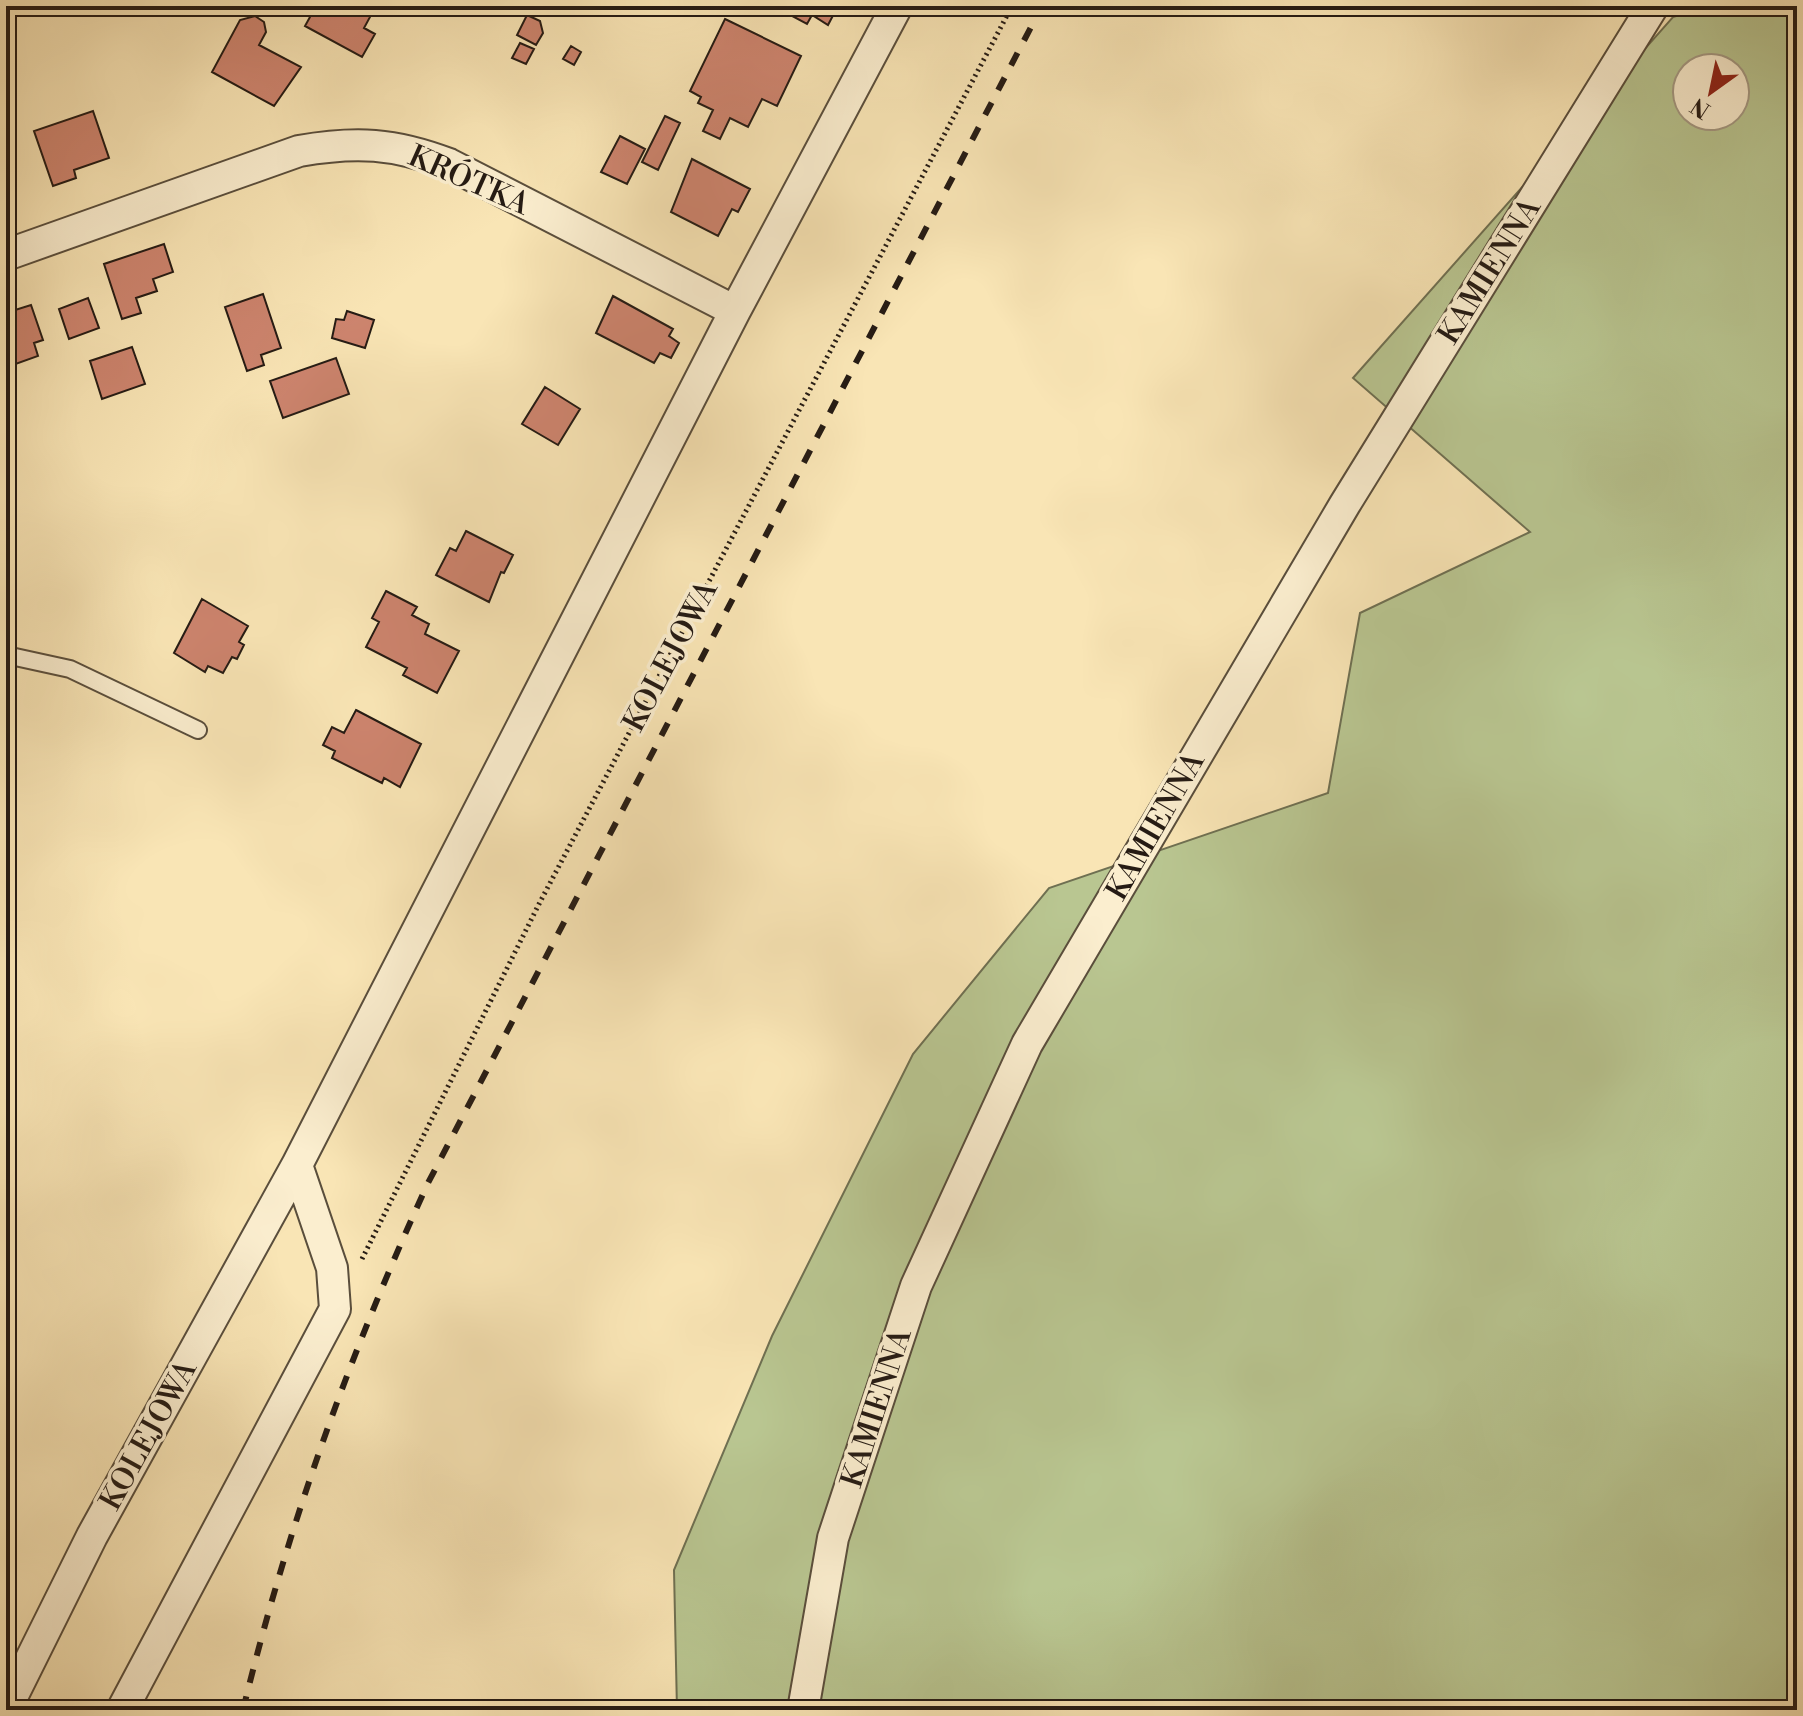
<svg xmlns="http://www.w3.org/2000/svg" width="1803" height="1716" viewBox="0 0 1803 1716" font-family="'Libre Bodoni',serif">
  <rect width="100%" height="100%" fill="#f9e5b5"/>
  <filter id="stains"><feTurbulence type="fractalNoise" baseFrequency=".0025" numOctaves="4"/><feColorMatrix values="0 0 0 0 .2 0 0 0 0 .09 0 0 0 0 .02 0 0 0 .5 -.17"/></filter>
  <radialGradient id="worn" r=".72"><stop offset=".6" stop-color="#630" stop-opacity="0"/><stop offset="1" stop-color="#630" stop-opacity=".3"/></radialGradient>
  <path fill="#b9c691" stroke="#6f7052" stroke-width="2" fill-rule="evenodd" d="M1708 6H1797V1700L1788 1710H677L674 1570 772 1336 913 1054 1049 888 1328 793 1360 613 1530 532 1353 378 1673 17ZM1687 68H1735V116H1687Z"/>
  <path fill="#cd846e" stroke="#251b14" stroke-width="2" d="M316 6H351L370 17 364 28 375 34 362 57 305 26Z
    M780 6H838L828 25 812 15 807 24 779 9Z
    M527 15 540 21 543 33 536 45 517 35Z
    M255 16 264 22 266 32 259 45 301 67 274 106 212 72 240 20Z
    M725 19 801 56 777 106 762 99 748 127 730 118 720 139 703 131 713 110 698 103 701 97 690 91Z
    M520 43 534 49 526 64 512 58Z
    M571 46 581 52 574 65 563 59Z
    M93 111 109 158 74 170 76 178 53 186 34 131Z
    M665 116 680 123 658 170 642 162Z
    M620 136 645 149 627 184 601 172Z
    M692 159 750 189 738 212 732 209 718 236 671 212Z
    M164 244 173 272 153 279 157 291 136 298 141 313 122 319 104 264Z
    M263 294 281 348 261 355 264 365 247 371 225 307Z
    M613 296 673 329 669 336 679 343 671 358 660 353 654 363 596 333Z
    M88 298 99 328 69 339 59 309Z
    M10 305 12 311 31 305 43 340 34 343 38 356 10 366 6 353V306Z
    M347 311 374 320 365 348 332 338 336 319 344 320Z
    M132 347 145 384 102 399 90 361Z
    M336 358 349 394 283 418 270 381Z
    M545 387 580 409 558 445 522 424Z
    M466 531 513 555 504 573 501 572 489 602 436 575 450 548 456 551Z
    M386 591 417 607 412 615 429 624 425 634 459 651 437 693 403 675 407 668 366 647 379 622 372 618Z
    M202 599 248 626 239 642 244 645 237 659 232 657 223 673 208 666 205 672 174 653Z
    M356 710 421 744 400 787 384 778 382 783 332 758 335 751 323 745 332 727 344 733Z"/>
  <g fill="none" stroke-linecap="round" stroke-linejoin="round">
    <g stroke="#5a4e3c" stroke-width="20">
      <path id="lane" d="M6 655 70 669 198 730"/>
    </g>
    <g stroke="#5a4e3c" stroke-width="34">
      <path id="street" d="M6 255 299 151C356 141 394 143 449 164L735 311
        M6 1709 92 1536 297 1165 735 311 897 6
        M122 1710 335 1309 332 1268 297 1165
        M803 1710 833 1538 916 1286 1027 1044 1345 504 1653 6"/>
    </g>
    <path stroke="#251b14" stroke-width="5" stroke-dasharray="2 4" stroke-linecap="butt" d="M362 1259 539 904 1012 6"/>
    <use href="#lane" stroke="#fbeecf" stroke-width="16"/>
    <use href="#street" stroke="#fbeecf" stroke-width="30"/>
    <path stroke="#251b14" stroke-width="6" stroke-dasharray="14 14" stroke-linecap="butt" d="M243 1710C287 1528 350 1353 428 1183L1042 6"/>
  </g>
  <g text-anchor="middle" stroke-width="7" stroke-linejoin="round" paint-order="stroke">
    <g font-size="30" fill="#251b14" stroke="#fbeecf">
      <text transform="translate(469 180) rotate(24)" y="10">KRÓTKA</text>
      <text transform="translate(1489 271) rotate(-58)" y="10">KAMIENNA</text>
      <text transform="translate(670 656) rotate(-62)" y="10">KOLEJOWA</text>
      <text transform="translate(1155 826) rotate(-60)" y="10">KAMIENNA</text>
      <text transform="translate(876 1408) rotate(-72)" y="10">KAMIENNA</text>
      <text transform="translate(148 1435) rotate(-61)" y="10">KOLEJOWA</text>
    </g>
  </g>
  <rect width="1803" height="1716" fill="none" stroke="#f9e5b5" stroke-width="32"/>
  <rect x="8" y="8" width="1787" height="1700" fill="none" stroke="#251b14" stroke-width="4"/>
  <rect x="16" y="16" width="1771" height="1684" fill="none" stroke="#251b14" stroke-width="2"/>
  <g transform="translate(1711 92) rotate(213)"><circle r="38" fill="#fbeecf" stroke="#a59a84" stroke-width="2"/>
  <path d="M0-6L14 30L0 20L-14 30Z" fill="#8f2418"/>
  <text y="-12" font-size="22" font-weight="bold" text-anchor="middle" fill="#251b14">N</text>
  </g>
  <rect width="100%" height="100%" filter="url(#stains)"/>
  <rect width="100%" height="100%" fill="url(#worn)"/>
</svg>
